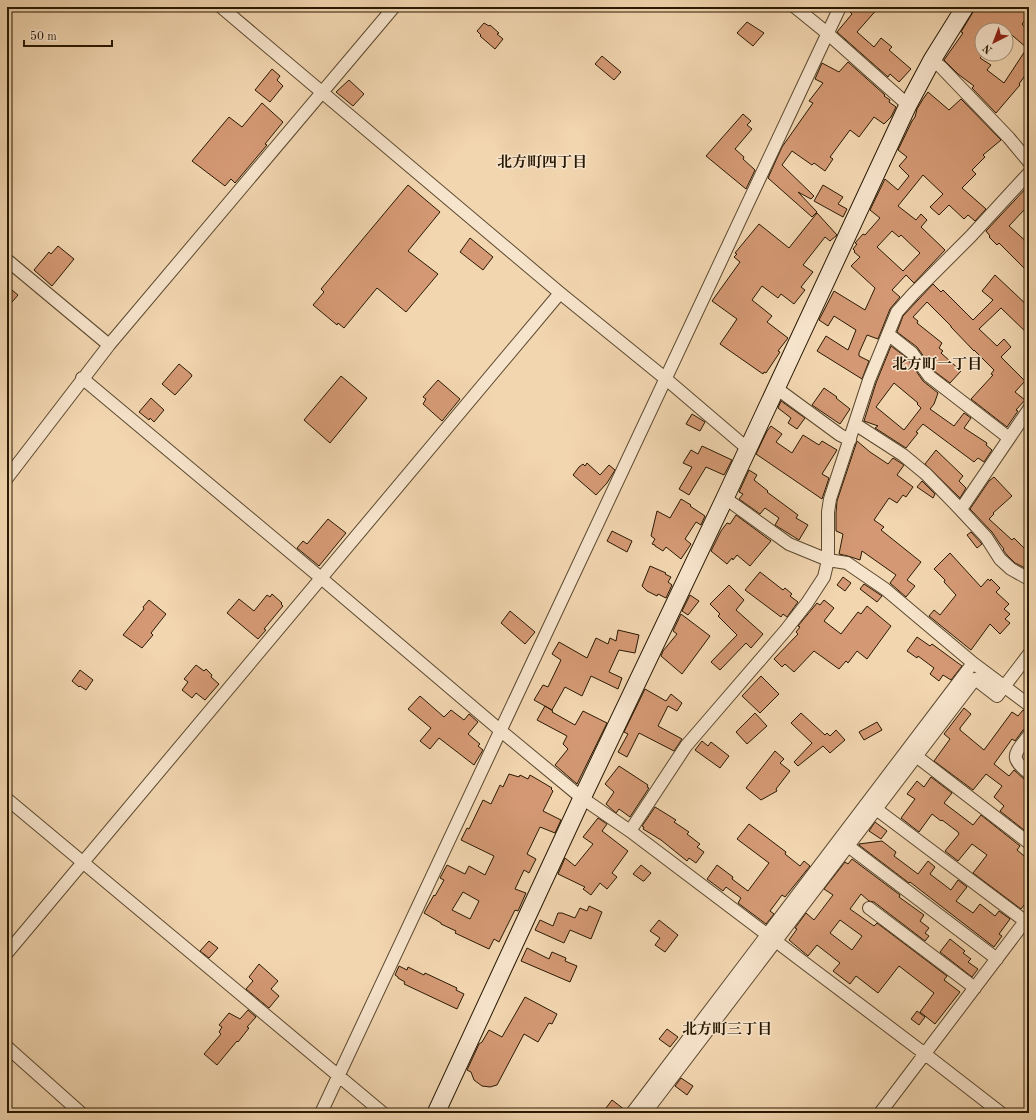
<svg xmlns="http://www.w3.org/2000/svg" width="1036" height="1120" viewBox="0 0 1036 1120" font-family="'Old Standard TT','Noto Serif JP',serif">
  <rect width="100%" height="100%" fill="#f2d6b0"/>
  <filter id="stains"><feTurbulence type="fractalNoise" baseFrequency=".005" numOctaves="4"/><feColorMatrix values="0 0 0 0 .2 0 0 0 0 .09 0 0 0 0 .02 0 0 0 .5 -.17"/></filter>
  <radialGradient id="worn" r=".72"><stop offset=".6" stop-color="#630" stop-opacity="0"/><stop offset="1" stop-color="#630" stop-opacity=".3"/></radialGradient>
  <path fill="#d49974" stroke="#291903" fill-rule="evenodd" d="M847 7H879L857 32 874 47 881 38 892 47 889 50 911 69 899 82 890 74 888 77 837 32 852 14 847 9Z
    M975 7H1029V16L1022 24 1029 32V70L1019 84 1020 85 996 113 972 88 974 86 958 74 944 60 963 33 961 32 973 12ZM982 30H1006L1027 48 1004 83 987 70 991 65 980 58 982 56Z
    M747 22 764 33 753 46 737 33Z
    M484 23 489 26 490 25 499 33 497 34 503 39 495 49 480 36 481 35 477 31Z
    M602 56 621 72 614 80 595 64Z
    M848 62 885 95 884 96 890 100 889 102 896 107 891 117 884 124 874 117 859 137 850 130 830 157 833 159 825 171 814 163 812 165 792 151 782 165 814 196 811 199 798 192 817 212 812 217 768 178 782 147 813 103 809 101 823 83 815 79 822 63 839 72Z
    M272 69 280 76 277 80 283 86 270 102 255 90Z
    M349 80 364 94 353 106 336 92Z
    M928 92 949 110 961 99 1001 140 983 155 985 157 972 170 976 174 962 188 986 209 975 221 968 215 964 219 949 205 939 215 930 207 943 194 923 175 898 206 916 220 921 214 927 220 921 227 945 250 914 283 906 275 892 290 900 297 890 309 878 339 867 335 859 353V356L869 361 862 379 817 351 826 336 848 350 856 330 834 316 828 326 819 320 834 291 865 310 875 288 851 266 860 257 854 252 855 251 853 249 857 244 855 243 863 234 865 235 880 218 870 210 884 181 885 179 898 190 909 176 899 166 907 157 898 150 912 121 915 117 917 109 923 99ZM892 231 899 237 901 235 920 253 903 271 877 247Z
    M262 103 283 122 265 144 267 145 235 183 231 179 225 186 192 161 229 117 242 127Z
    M743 114 751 121 747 125 752 129 735 149 744 157 743 159 755 170 746 189 706 156Z
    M408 185 440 212 408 251 438 274 406 312 377 288 344 328 338 323 337 325 313 305 324 292 321 289Z
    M823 185 843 197 838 204 847 209 843 217 814 201Z
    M1029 185V215L1024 210 1009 226 1029 244V273L999 243 997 245 989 237 990 236 986 231Z
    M817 213 837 235 830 241 825 237 803 265 813 272 801 287 805 290 794 304 781 294 778 298 762 286 752 300 772 316 767 322 788 338 778 351 780 352 766 373 764 372 763 374 720 344 737 319 712 301 740 262 734 257 737 254 735 253 759 224 789 248Z
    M470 238 493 257 483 270 460 252Z
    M58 246 74 259 52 286 34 270 49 252 51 254Z
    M995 275 1029 307V335L1001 308 979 329 997 346 1004 339 1011 347 1001 357 1025 381 1015 392 1025 400 1016 410 1018 411 1007 427 971 399 993 375 991 374 994 370 974 350V351L951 327V326L927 302 913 317 918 321 917 323 942 343 939 348 943 351 941 353 961 371 950 383 934 371 917 347 897 332 903 316 933 284 941 292 943 290 973 320 993 300 982 291Z
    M7 286 18 295 7 308Z
    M891 346 907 358 923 381 938 393 934 404 930 409 954 426 964 413 971 418 964 428 987 443 986 445 992 450 984 462 978 458 974 462 923 424 916 432 918 433 906 448 875 428 878 426 864 421 876 383ZM894 383 918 403 917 404 921 408 904 430 876 407Z
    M179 364 191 374 192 376 175 395 162 384Z
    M341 376 367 398 330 443 304 420Z
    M438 380 460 399 442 421 423 404 426 399 423 397Z
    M824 388 837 397 836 398 850 409 840 424 812 405Z
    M151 398 164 410 154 422 150 418 149 420 139 412Z
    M781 401 805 418 797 429 788 423 791 418 778 408Z
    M692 414 705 422 700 431 686 424Z
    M771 426 782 434 776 442 792 453 803 435 819 445 822 441 837 450 822 474 829 478 822 499 756 454 767 431Z
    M857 441 870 452 888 464 893 458 904 465 897 475 913 487 906 497 903 495 897 503 889 498 874 520 884 527 881 530 921 562 907 580 915 586 906 597 890 583 896 575 862 551 860 560 848 556 839 554 843 534 836 531V513L837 501Z
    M702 446 732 460 724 475 706 467 689 495 679 489 692 467 683 463 691 450 698 454Z
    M936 450 963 476 959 481 966 488 960 498 925 464Z
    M587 463 600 475 609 465 615 470 607 483 596 495 573 475 579 467 583 464 585 466Z
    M749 470 757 475 754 480 768 491 767 492 798 515 796 518 808 525 799 540 775 525 779 518 765 508 760 514 739 499 743 494 739 492Z
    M994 477 1012 496 993 513 994 514 989 519 1012 540 1014 538 1029 553V570L1015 563 1007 555 1003 550 1004 549 1000 544 992 532 970 509 989 481Z
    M922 481 935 494 933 498 917 487Z
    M681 499 691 505 690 506 705 516 701 525 696 522 685 539 691 544 681 559 666 547 663 551 655 546V545L652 544 655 539 651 536 657 511 670 518Z
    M736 515 771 541 750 566 737 555 733 560 732 558 727 564 711 551 721 531 727 523 730 524Z
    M328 519 346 533 319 566 297 548 303 541 307 544Z
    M612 531 632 541 627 552 607 541Z
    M971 532 982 544 977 548 967 535Z
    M950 553 981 587 988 579 990 581 991 579 1000 588 996 592 1009 604 1004 609 1010 614 1005 619 1010 623 1000 634 990 624 971 650 929 616 934 610 940 615 956 595 944 582 945 580 934 569Z
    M650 566 666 573 665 574 671 577 668 582 672 585 666 598 658 594 657 596 647 591 642 586Z
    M760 572 783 590 785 588 792 594 790 596 798 602 787 617 783 614 781 617 745 590Z
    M843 577 851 583 845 591 837 585Z
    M864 584 882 596 877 602 860 589Z
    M729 585 744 600 736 610 763 634 751 648 746 643 720 670 711 662 737 635 718 616 720 614 710 604Z
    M272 594 282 603 281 604 283 606 264 629 266 630 258 639 227 613 239 599 254 611 267 595 270 597Z
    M690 595 699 601 688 615 682 611Z
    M149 600 166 614 151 633 153 635 142 648 123 635 144 609 143 607Z
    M824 600 834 608 824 621 841 634 858 612 861 614 867 606 891 626 867 659 857 651 848 663 846 661 839 669 814 651 794 672 785 664 782 667 774 659 798 634 796 632 800 627 798 626 817 603 820 605Z
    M510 611 535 632 525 644 501 623Z
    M681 614 710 636 682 674 661 656 663 651 677 634 673 631Z
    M618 630 639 635 635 653 619 650 609 672 622 678 618 689 591 676 582 696 565 687 552 710 534 700 543 685 548 687 561 660 552 654 559 642 587 658 596 638 608 644 610 638 616 641Z
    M917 637 930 646 932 644 962 666 951 680 943 675 939 681 930 674 934 668 918 656 917 658 907 651Z
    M196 665 204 671 206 669 212 675 211 677 219 684 205 700 196 693 192 698 182 690 188 682 184 679Z
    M80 670 93 680 86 690 80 686 79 687 72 681Z
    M761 676 779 694 760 713 742 696Z
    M645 689 666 701 671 694 682 703 677 711 668 706 658 726 682 739 674 751 639 733 627 757 618 752 628 734 624 732Z
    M420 696 444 717 451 710 464 720 469 714 478 722 468 734 480 744 478 746 483 750 474 765 439 738 430 749 420 741 431 728 408 709Z
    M545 706 553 711 552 712 575 725 583 711 607 723 577 784 555 765 568 749 563 744 567 736 537 720Z
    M964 708 971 714 960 728V730L984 750 1012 712 1018 716 1023 710 1029 713V728L1023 730 1015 741 1012 739 994 764 1009 776 1014 770 1024 779 1029 780V834L1000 811 1004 806 994 797 1002 786 986 774 973 790 934 761 950 739 944 734Z
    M755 713 767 726 747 744 736 732Z
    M801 713 825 735 827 733 830 736 836 730 845 740 830 753 823 746 798 766 794 762 812 743 791 723Z
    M877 722 882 730 864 740 859 732Z
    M702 741 708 746 711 742 729 756 720 768 695 750Z
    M775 751 784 759 780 763 790 771 776 789 777 791 761 800 746 788Z
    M619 766 648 785 647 787 649 788 630 817 619 809 616 813 606 804 614 792 605 784Z
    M509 774 519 777 520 775 528 779 530 775 552 788 551 789 553 791 543 811 561 820 555 833 540 827 527 854 536 859 529 873 524 870 515 889 526 893 518 911 515 910 499 942 494 939 489 949 455 933 456 931 441 924V923L424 913 434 895 435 896 444 880 440 878 447 865 465 874 469 866 485 875 494 856 461 840 467 828 469 829 483 800 491 804 500 785 503 787ZM463 892 479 901 470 919 452 910Z
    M931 777 952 793 944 803 973 825 981 815 1020 846 1017 850 1029 860V899L1021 909 973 873 987 855 972 844 958 861 945 851 959 834 958 832 942 820 941 821 932 814 919 832 901 818 915 799 907 794 917 781 924 787Z
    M655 807 676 820 674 822 689 832 687 834 700 844 697 847 704 852 696 863 689 858 687 861 661 840 643 829 644 827 642 826Z
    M598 818 607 824 602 831 628 851 612 873 617 877 607 889 600 883 591 895 583 889 585 887 558 874 565 858 575 866 593 844 583 837Z
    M875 822 887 831 881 839 869 831Z
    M749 824 786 852 785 854 800 866 804 861 810 866 785 897 782 895 770 911 774 914 766 924 738 903 741 898 726 887 723 891 707 879 717 865 733 877 732 879 748 891 769 863 737 839Z
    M882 841 896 852 894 856 918 874 928 861 935 867 930 874 951 890 958 880 967 887 956 901 973 913 980 904 995 916 999 911 1010 919 999 934 1002 936 994 947 910 882 909 883 859 845V844Z
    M852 859 900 895 899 897 924 915 920 921 929 928 925 933 929 936 925 941 874 902 869 901 861 894 850 909 874 926 877 923 947 976 944 980 960 992 935 1024 920 1012 934 993 899 966 878 993 856 976 850 984 833 971 840 963 817 945 808 956 789 940 797 929 795 928 806 913 814 920 833 895 824 889 845 862 848 864ZM840 920 862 936 852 950 830 933Z
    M641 865 651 873 644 881H643L633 874Z
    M589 906 602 912 591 939 570 930 564 943 535 930 540 920 553 926 558 913H562L575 918 580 908 587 911Z
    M659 920 678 935 665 952 655 945 660 938 650 931Z
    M950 939 965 951 963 953 971 959 968 962 978 969 972 977 940 952Z
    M209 941 218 948 209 958 200 951Z
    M527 948 549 959 552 952 566 958 565 961 577 966 570 982 521 961Z
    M259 964 278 981 271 989 279 996 269 1008 246 989 253 981 249 977Z
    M399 966 407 970 408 967 424 975 425 973 457 988 456 990 464 994 457 1009 404 984 405 982 398 978V977L395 975Z
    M525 997 557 1014 552 1024 549 1023 538 1042 524 1034 497 1085 490 1087 482 1086 474 1080 471 1072 467 1070 479 1044 482 1042 489 1030 502 1037Z
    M248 1010 256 1017 247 1027 249 1028 238 1042 237 1041 217 1065 204 1054 221 1034 219 1032 222 1027 219 1025 229 1013 240 1019Z
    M917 1011 925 1017 919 1025 911 1019Z
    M667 1029 678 1037 670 1047 659 1039Z
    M681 1078 693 1086 687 1095 675 1086Z
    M612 1100 625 1110V1113H612L606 1108Z"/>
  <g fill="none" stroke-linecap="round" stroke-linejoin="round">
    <g stroke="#5b482e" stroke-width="14">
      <path id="street" d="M221 7 560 293 666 379 748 449
        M795 7 827 33 908 105
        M932 60 941 67 1009 138 1029 162
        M7 260 109 345
        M888 334 912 353 929 376 1009 438
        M82 378 321 578 501 731 582 798 630 831 925 1054 1001 1113
        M776 388 840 435 850 440
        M855 424 903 455 926 474 959 508 986 537 1000 559 1011 569 1029 579
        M7 478 109 345 394 7
        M725 498 789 544 828 560 847 563 885 589 973 663 1029 705
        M961 509 1029 409
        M1029 735C1015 754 1008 757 1029 773
        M916 756 1029 843
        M7 799 383 1113
        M876 809 1025 921
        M630 831 686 746 785 631 807 603 824 577 828 560V512L830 499 869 380 897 312 913 294 971 236 1029 173
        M848 846 997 959
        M869 908 975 988
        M7 953 560 293
        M7 1047 81 1113
        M321 1113 840 7
        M632 1113 973 663
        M645 1113 975 679 997 696 1029 654
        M880 1113 1029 916"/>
    </g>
    <g stroke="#291903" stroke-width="19">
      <path id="secondary" d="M436 1113 582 798 725 498 908 105 932 60 965 7"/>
    </g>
    <use href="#street" stroke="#f7e4cc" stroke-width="12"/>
    <use href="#secondary" stroke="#f7e4cc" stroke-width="17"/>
  </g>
  <g text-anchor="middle" stroke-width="3" stroke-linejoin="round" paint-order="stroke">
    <g font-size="15" font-weight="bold" fill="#291903" stroke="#f7e4cc">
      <text x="542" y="167">北方町四丁目</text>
      <text x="937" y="369">北方町一丁目</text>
      <text x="727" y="1034">北方町三丁目</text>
    </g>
  </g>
  <rect width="1036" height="1120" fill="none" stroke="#f2d6b0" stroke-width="24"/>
  <rect x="8" y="8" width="1020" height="1104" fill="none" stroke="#291903" stroke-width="2"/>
  <rect x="12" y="12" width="1012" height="1096" fill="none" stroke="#291903"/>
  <g transform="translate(994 42) rotate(222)"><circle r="19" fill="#f7e4cc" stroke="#a5937c"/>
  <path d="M0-3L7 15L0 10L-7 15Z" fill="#8f2418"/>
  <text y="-6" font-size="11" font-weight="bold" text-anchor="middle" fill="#291903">N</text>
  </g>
  <path d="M24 40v6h88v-6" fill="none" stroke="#291903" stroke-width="2"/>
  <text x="30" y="40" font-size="12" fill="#291903" stroke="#f7e4cc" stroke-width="3" paint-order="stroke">50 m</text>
  <rect width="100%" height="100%" filter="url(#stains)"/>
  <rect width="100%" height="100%" fill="url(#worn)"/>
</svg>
